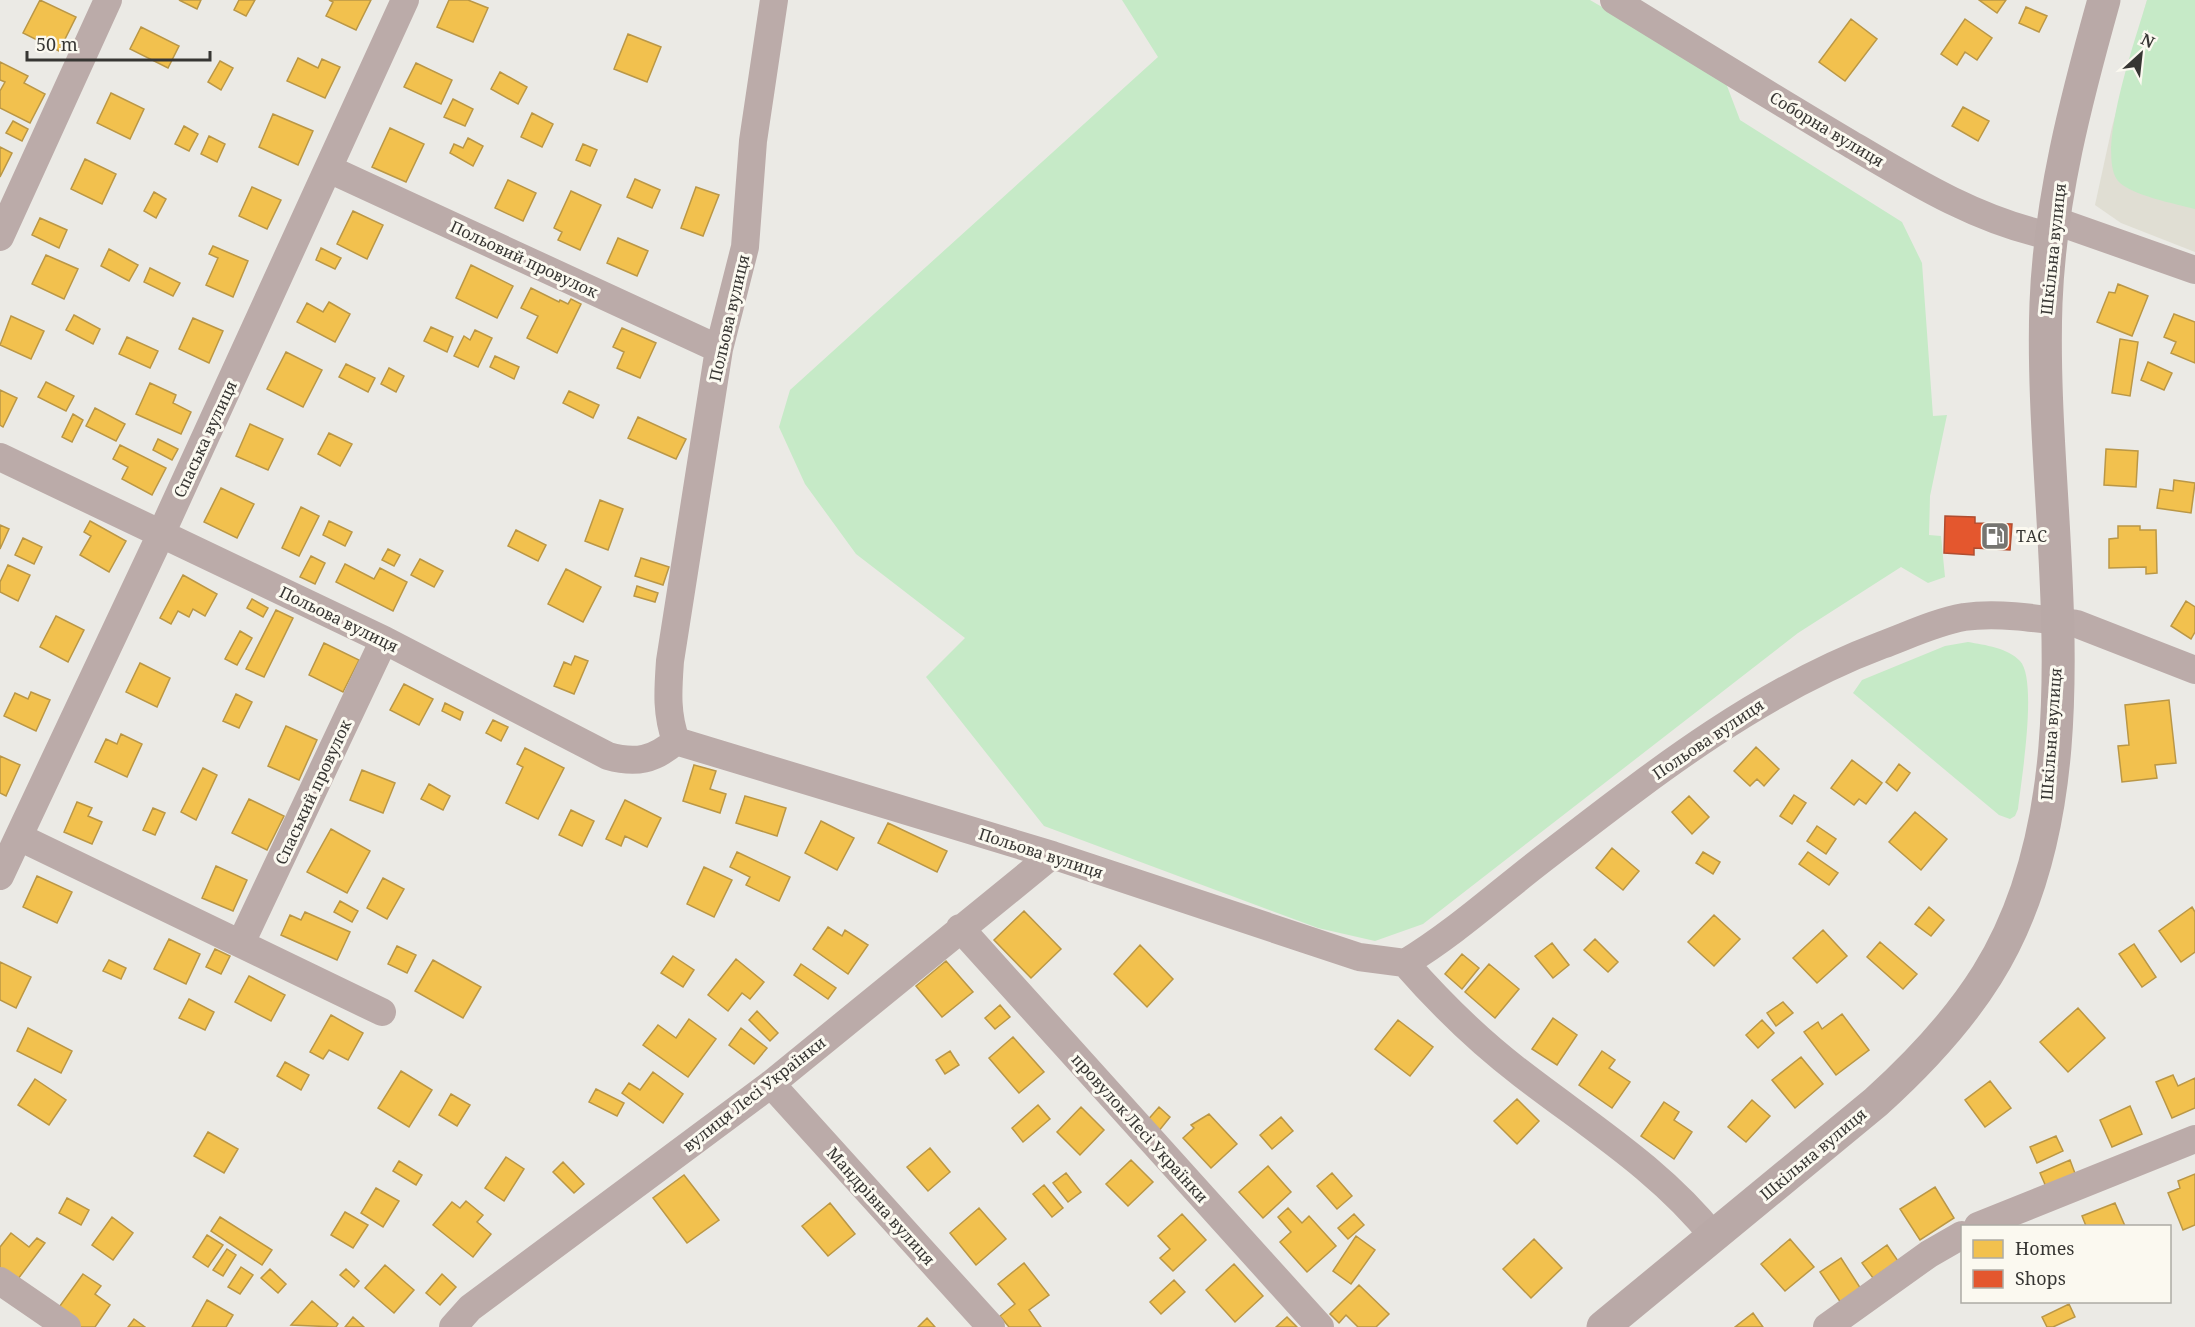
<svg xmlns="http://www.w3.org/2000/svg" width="2195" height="1327" viewBox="0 0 2195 1327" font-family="'Noto Serif',serif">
  <rect width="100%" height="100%" fill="#ebeae5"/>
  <path fill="#e0ded3" d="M2147 0H2195V252L2121 223 2095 205 2112 127Z"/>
  <path fill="#c6eac7" d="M1122 0H1590L1724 78 1740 120 1902 222 1922 263 1933 416 1947 415 1930 496 1929 535 1941 536 1945 577 1928 583 1901 567 1798 633 1423 924 1375 941 1318 928 1044 826 926 677 965 638 856 554 805 484 779 427 790 390 1158 57Z
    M2147 0H2195V209C2176 204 2130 195 2118 181 2095 153 2137 35 2147 0Z
    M1968 642C1985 645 2008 648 2020 661 2038 680 2021 782 2018 809L2015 816 2010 819 1999 815 1853 693 1862 680 1945 646Z"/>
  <path fill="#f2c14e" stroke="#ba9746" stroke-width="1.5" d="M40 0 76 17 59 51 23 33Z
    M179 0H201L197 9Z
    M239 0H255L246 16 234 10Z
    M329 0H371L356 30 326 16 333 2Z
    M449 0H468L488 8 473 42 437 27Z
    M1979 0H2006L1997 13Z
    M2026 7 2047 16 2039 32 2019 23Z
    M1851 19 1877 39 1845 81 1819 62Z
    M1965 19 1992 38 1977 60 1965 52 1957 65 1941 54Z
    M141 27 179 46 168 68 130 49Z
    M628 34 661 47 647 82 614 69Z
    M298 58 318 68 322 59 340 67 325 98 287 81Z
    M220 61 233 68 221 90 208 82Z
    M0 62 28 76 24 83 45 94 30 123 0 108V91L5 82 0 80Z
    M416 63 452 80 441 104 404 87Z
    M500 72 527 87 518 104 491 89Z
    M111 93 144 109 130 139 97 123Z
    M453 99 473 109 465 126 444 117Z
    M1963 107 1989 121 1978 141 1952 126Z
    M532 113 553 124 542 147 521 137Z
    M273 114 313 131 298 165 259 147Z
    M13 121 28 129 22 141 6 133Z
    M184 126 198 134 189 151 175 144Z
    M390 128 424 144 406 182 372 167Z
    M209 136 225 144 217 162 201 154Z
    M468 138 483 146 473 166 450 153 454 144 463 148Z
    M583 144 597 150 590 166 576 160Z
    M0 147 12 153 0 177Z
    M85 159 116 174 102 204 71 189Z
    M635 179 660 190 652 208 627 197Z
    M508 180 536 193 523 221 495 208Z
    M252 187 281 200 267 229 239 216Z
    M696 187 719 195 703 236 681 228Z
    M571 191 601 205 580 250 558 240 562 232 554 228Z
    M154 192 166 199 156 218 144 211Z
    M353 211 383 225 367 259 337 244Z
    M40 218 67 230 59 248 32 235Z
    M618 238 648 251 637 276 607 263Z
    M213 246 248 261 233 297 206 285 218 258 209 254Z
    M321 248 341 258 335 269 316 260Z
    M109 249 138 265 129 281 101 266Z
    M46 255 78 269 64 299 32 284Z
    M471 265 513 286 497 318 456 298Z
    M150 268 180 283 173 296 144 282Z
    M2118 284 2148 296 2132 336 2097 322 2109 292 2115 293Z
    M531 288 559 302 560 300 568 304 571 299 581 304 557 353 527 338 538 316 521 308Z
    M329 302 350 314 335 342 297 322 307 303 323 312Z
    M2174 314 2195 322V363L2171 353 2176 342 2164 337Z
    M74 315 100 329 93 344 66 330Z
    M11 316 44 331 31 359 0 345Z
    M193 318 223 331 209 363 179 349Z
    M431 327 453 337 447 352 424 341Z
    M622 328 656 343 640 378 617 368 624 352 613 347Z
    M475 330 492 338 478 367 454 356 464 336 470 340Z
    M127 337 158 351 150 368 119 354Z
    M2120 339 2138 342 2130 396 2112 393Z
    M286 352 322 370 303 407 267 389Z
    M495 356 519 367 514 379 490 367Z
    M2148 362 2172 373 2164 390 2141 380Z
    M346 364 375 378 368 392 339 377Z
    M389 368 404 376 396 392 381 384Z
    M46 382 74 396 66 411 38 397Z
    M150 383 176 395 173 403 191 412 181 434 136 414Z
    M0 390 17 398 3 427 0 425Z
    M569 391 599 405 593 418 563 403Z
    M95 408 125 424 116 441 86 426Z
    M73 414 83 420 72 442 62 437Z
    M638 417 686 439 676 459 628 438Z
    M250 424 283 439 268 470 236 456Z
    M329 433 352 444 340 466 318 454Z
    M158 439 178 449 172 460 153 450Z
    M120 445 166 468 152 495 122 479 128 467 113 459Z
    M2106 449 2138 451 2136 487 2104 485Z
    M2174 480 2195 483 2191 513 2157 508 2160 489 2173 491Z
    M221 488 254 504 237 538 204 522Z
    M600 500 623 509 608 550 585 541Z
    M301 507 319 516 299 556 282 548Z
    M90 521 126 541 109 572 80 555 91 536 84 532Z
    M329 521 352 532 345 546 323 535Z
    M0 525 9 529 0 549Z
    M2118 526H2140V530H2156L2157 573 2146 574V567L2109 568V539L2118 538Z
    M516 530 546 545 538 561 508 546Z
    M23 538 42 547 34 564 15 555Z
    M388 549 400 555 394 566 382 560Z
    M311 556 325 563 315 584 300 577Z
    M641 558 669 567 663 585 635 576Z
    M420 559 443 571 434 587 411 575Z
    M345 564 374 579 380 568 407 582 393 611 336 582Z
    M8 565 30 575 18 601 0 592V582Z
    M566 569 601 587 583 622 548 604Z
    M183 575 217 594 205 616 193 609 189 617 178 611 171 624 160 618Z
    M637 586 658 593 655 602 634 596Z
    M252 599 268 608 263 617 247 608Z
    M2186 601 2195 607V632L2191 639 2171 626Z
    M276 610 293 618 264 677 246 669Z
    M56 616 84 630 68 662 40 647Z
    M240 631 252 638 237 665 225 659Z
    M324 643 359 660 343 692 309 675Z
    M575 656 588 661 574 694 554 686 564 662 571 665Z
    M140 663 170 678 157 707 126 692Z
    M404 684 433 699 419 725 390 710Z
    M31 692 50 700 36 731 4 716 15 693 28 699Z
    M236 694 252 702 239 728 223 721Z
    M2169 700 2176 763 2155 765 2157 778 2122 782 2118 746 2129 745 2125 705Z
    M445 703 463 712 460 720 442 711Z
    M493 720 508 727 501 741 486 733Z
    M286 726 317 740 299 780 268 766Z
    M121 734 142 744 127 777 95 762 106 739 117 744Z
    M1756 747 1779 769 1764 786 1757 779 1750 786 1734 771Z
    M525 748 564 768 538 819 506 803 523 767 517 764Z
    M0 756 20 765 6 796 0 793Z
    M1852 760 1882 783 1866 804 1859 799 1854 805 1831 788Z
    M1899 764 1910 773 1897 791 1886 782Z
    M694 765 716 771 710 789 726 794 720 813 683 801Z
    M203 768 217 775 196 820 181 812Z
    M362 770 395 783 383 813 350 800Z
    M429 784 450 796 443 810 421 799Z
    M1794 795 1806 803 1792 824 1780 816Z
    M745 796 786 808 777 836 736 823Z
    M1689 796 1709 817 1692 834 1672 812Z
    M249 799 284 816 267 850 232 833Z
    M625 800 661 818 647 847 625 836 621 846 606 839Z
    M77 802 92 808 88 816 102 822 92 844 64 832Z
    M153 808 165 813 155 835 143 830Z
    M571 810 594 821 582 846 559 835Z
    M1915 812 1947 839 1921 870 1889 842Z
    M821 821 854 838 837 870 805 853Z
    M888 823 947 851 937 872 878 843Z
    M1817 826 1836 839 1826 854 1807 841Z
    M331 829 370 851 347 893 307 872Z
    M1612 848 1639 871 1623 890 1596 868Z
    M737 852 790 877 779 901 746 885 750 877 730 867Z
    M1703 852 1720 862 1713 874 1696 863Z
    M1808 852 1838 873 1829 885 1799 864Z
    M216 866 247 880 233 911 202 898Z
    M704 867 732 880 714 917 687 904Z
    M37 876 72 892 57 923 23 907Z
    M383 878 404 889 387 919 367 908Z
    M340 901 358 911 352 922 334 912Z
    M1929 907 1944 920 1931 936 1915 924Z
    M2192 907 2195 912V952L2181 962 2159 931Z
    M1024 911 1061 949 1031 978 994 940Z
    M305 912 350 932 337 960 281 935 290 915 301 920Z
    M1714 915 1740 939 1714 966 1688 942Z
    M828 927 842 936 845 930 868 945 848 974 813 949Z
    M1823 930 1847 956 1817 983 1793 958Z
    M169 939 200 954 186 984 154 969Z
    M1595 939 1618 962 1608 972 1584 950Z
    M1880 942 1917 974 1903 989 1867 957Z
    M1552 943 1569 965 1553 978 1535 956Z
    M2134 944 2156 977 2142 987 2119 954Z
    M1140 945 1173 979 1147 1007 1114 974Z
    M397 946 416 955 407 973 388 964Z
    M215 949 230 956 221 974 206 967Z
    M1462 954 1479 968 1462 989 1445 974Z
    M673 956 694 970 683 987 661 973Z
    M736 959 764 982 750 999 742 993 728 1011 708 995Z
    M109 960 126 968 121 979 103 971Z
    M433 960 481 987 463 1018 415 991Z
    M946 961 973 992 942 1017 916 986Z
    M0 962 31 977 16 1008 0 1000Z
    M801 964 836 988 828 999 794 975Z
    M1489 964 1519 989 1495 1018 1465 992Z
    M249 976 285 995 271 1021 235 1002Z
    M189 999 214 1012 205 1030 179 1018Z
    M1783 1002 1793 1013 1776 1026 1767 1013Z
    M1000 1005 1010 1017 995 1029 985 1018Z
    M2078 1008 2105 1038 2068 1072 2040 1042Z
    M757 1011 778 1033 770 1041 749 1020Z
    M1842 1014 1869 1050 1836 1075 1804 1032 1818 1022 1822 1029Z
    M331 1015 363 1033 348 1060 329 1050 323 1059 310 1052Z
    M1553 1018 1577 1035 1557 1065 1532 1049Z
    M689 1019 716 1039 688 1077 643 1045 658 1025 676 1038Z
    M1398 1020 1433 1047 1410 1076 1375 1049Z
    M1762 1020 1774 1033 1758 1048 1746 1035Z
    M28 1028 72 1051 61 1073 17 1051Z
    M741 1028 767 1048 754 1064 729 1045Z
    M1013 1037 1044 1072 1019 1093 989 1058Z
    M950 1051 959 1065 945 1074 936 1060Z
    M1602 1051 1615 1060 1609 1068 1630 1082 1612 1108 1579 1085Z
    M1801 1057 1823 1084 1795 1108 1772 1080Z
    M285 1062 309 1075 301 1090 277 1076Z
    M401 1071 432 1090 409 1127 378 1108Z
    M653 1072 683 1094 663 1123 622 1093 629 1083 640 1090Z
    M2173 1075 2178 1086 2195 1078V1108L2172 1118 2156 1082Z
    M35 1079 66 1100 49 1125 18 1105Z
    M1990 1081 2011 1108 1985 1127 1965 1100Z
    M596 1089 624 1103 617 1116 589 1102Z
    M451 1094 470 1105 457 1126 439 1115Z
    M1517 1099 1539 1121 1517 1144 1494 1121Z
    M1752 1100 1770 1116 1746 1142 1728 1127Z
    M1664 1102 1679 1112 1674 1120 1692 1132 1674 1159 1641 1136Z
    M1038 1105 1050 1119 1023 1142 1012 1128Z
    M2130 1106 2142 1134 2112 1147 2100 1120Z
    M1081 1107 1104 1130 1080 1155 1057 1132Z
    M1159 1107 1170 1117 1158 1132 1146 1122Z
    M1209 1114 1237 1144 1211 1168 1183 1138 1194 1128 1191 1125Z
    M1281 1117 1293 1131 1272 1149 1260 1135Z
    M208 1132 238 1149 224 1173 194 1156Z
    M2056 1136 2063 1151 2037 1163 2030 1147Z
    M930 1148 950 1172 928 1191 907 1167Z
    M506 1157 524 1169 504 1201 485 1188Z
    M1131 1160 1153 1182 1128 1206 1106 1184Z
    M2070 1160 2076 1176 2047 1189 2040 1173Z
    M399 1161 422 1175 416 1185 393 1171Z
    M563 1162 584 1184 574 1193 553 1172Z
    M1268 1166 1291 1192 1263 1218 1239 1192Z
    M1066 1173 1081 1192 1068 1202 1053 1183Z
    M1332 1173 1352 1196 1337 1209 1317 1186Z
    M2195 1174V1225L2183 1230 2168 1193 2180 1188 2178 1181Z
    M684 1175 719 1220 687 1243 653 1198Z
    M1044 1185 1063 1208 1052 1217 1033 1194Z
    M1935 1187 1954 1218 1920 1240 1900 1209Z
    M376 1188 399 1201 383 1227 361 1213Z
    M67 1198 89 1210 81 1225 59 1213Z
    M466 1201 483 1215 477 1222 491 1234 473 1257 433 1225 452 1202 460 1208Z
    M830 1203 855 1234 828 1256 802 1226Z
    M2115 1203 2125 1226H2086L2082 1216Z
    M979 1208 1006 1239 976 1265 950 1233Z
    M1288 1208 1302 1223 1309 1216 1336 1246 1307 1272 1280 1242 1291 1232 1278 1217Z
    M345 1212 368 1225 353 1248 331 1235Z
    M1182 1214 1206 1240 1173 1271 1160 1258 1170 1249 1158 1236Z
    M1354 1214 1364 1225 1348 1239 1338 1228Z
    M112 1217 133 1233 113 1260 92 1245Z
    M220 1217 272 1250 262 1265 211 1231Z
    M11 1233 29 1247 37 1238 45 1243 15 1283 0 1271V1247Z
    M207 1235 223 1245 208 1267 193 1257Z
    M1356 1236 1375 1250 1351 1284 1333 1271Z
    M1534 1239 1562 1268 1531 1298 1503 1269Z
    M1790 1239 1814 1267 1785 1291 1761 1264Z
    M1887 1245 1898 1261 1873 1278 1862 1263Z
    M227 1249 236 1255 223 1276 213 1270Z
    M1841 1258 1861 1289 1841 1303 1820 1272Z
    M1024 1263 1049 1295 1029 1310 1041 1327H1009L1000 1316 1015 1304 998 1284Z
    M1234 1264 1263 1296 1235 1322 1206 1290Z
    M385 1265 414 1290 394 1313 365 1288Z
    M241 1267 253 1275 240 1294 228 1287Z
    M270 1269 286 1284 278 1293 261 1278Z
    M346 1269 359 1281 354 1287 340 1275Z
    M83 1274 101 1286 95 1294 110 1305 95 1327H80L57 1310Z
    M442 1274 456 1287 440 1305 426 1293Z
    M1174 1280 1185 1292 1161 1314 1150 1302Z
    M1359 1285 1389 1314 1376 1327H1358L1346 1315 1339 1323 1330 1314Z
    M207 1300 233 1315 226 1327H192Z
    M312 1301 338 1324 336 1327 291 1325Z
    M2069 1304 2075 1317 2053 1327H2047L2042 1317Z
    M1753 1313 1763 1327H1735Z
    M353 1317 364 1327H345Z
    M1287 1317 1297 1327H1276Z
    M927 1318 935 1327H918Z
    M134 1319 145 1327H128Z"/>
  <path fill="#e4572e" stroke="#b04d30" stroke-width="1.5" d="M1945 516 1975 517V523L2012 524 2010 550 1974 548V555L1944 553Z"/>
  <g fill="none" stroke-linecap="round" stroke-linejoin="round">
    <path stroke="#bbaba9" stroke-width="28" d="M1614 0C1692 48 1770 96 1849 143 1913 181 1978 221 2051 236
      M329 169 719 349
      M2053 220 2195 270
      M0 237 108 0
      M0 457 384 640 608 756C636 764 654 760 676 741
      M676 741 1052 855 1359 957 1405 963C1453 934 1495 896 1539 862 1647 779 1754 693 1882 645 1909 635 1936 622 1964 617 2000 612 2041 619 2077 624L2195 670
      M676 741C666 713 668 690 670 661L719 349 745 247 753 141 774 0
      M19 837 382 1012
      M0 876 161 534 405 0
      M960 928 1320 1327
      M241 943 384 640
      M1405 963C1440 1003 1480 1042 1522 1074 1588 1125 1661 1170 1714 1237
      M771 1084 991 1327
      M1978 1226 2195 1139
      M0 1281 67 1327
      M453 1327 470 1308 771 1084 1052 855
      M1827 1327 1929 1254 1962 1235"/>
    <path stroke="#b9a9a7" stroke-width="33" d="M1603 1327 1876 1102C1918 1064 1957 1023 1987 975 2106 785 2038 516 2046 303 2050 199 2076 100 2104 0"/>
  </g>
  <defs>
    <g id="fuel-square" transform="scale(1.5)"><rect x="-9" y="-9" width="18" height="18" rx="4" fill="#767571" stroke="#fbf9f0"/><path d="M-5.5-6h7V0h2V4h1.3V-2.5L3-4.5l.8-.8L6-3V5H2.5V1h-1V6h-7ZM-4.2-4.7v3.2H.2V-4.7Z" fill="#fff"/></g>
  </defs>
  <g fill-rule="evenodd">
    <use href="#fuel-square" x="1995" y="536"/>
  </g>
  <g text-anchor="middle" stroke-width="6" stroke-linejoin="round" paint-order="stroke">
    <g font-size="16" fill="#373633" stroke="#fbf9f0">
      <text transform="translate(1827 129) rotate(31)" y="6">Соборна вулиця</text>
      <text transform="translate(2053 249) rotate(-84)" y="6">Шкільна вулиця</text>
      <text transform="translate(524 259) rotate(25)" y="6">Польовий провулок</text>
      <text transform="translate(729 318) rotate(-77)" y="6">Польова вулиця</text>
      <text transform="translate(205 439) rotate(-65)" y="6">Спаська вулиця</text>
      <text transform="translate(339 619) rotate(26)" y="6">Польова вулиця</text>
      <text transform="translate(2051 734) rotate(-86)" y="6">Шкільна вулиця</text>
      <text transform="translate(1708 739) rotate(-34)" y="6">Польова вулиця</text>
      <text transform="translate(313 792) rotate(-65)" y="6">Спаський провулок</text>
      <text transform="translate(1041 853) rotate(18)" y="6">Польова вулиця</text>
      <text transform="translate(754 1094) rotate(-38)" y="6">вулиця Лесі Українки</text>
      <text transform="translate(1140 1128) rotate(48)" y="6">провулок Лесі Українки</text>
      <text transform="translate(1813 1154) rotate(-40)" y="6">Шкільна вулиця</text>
      <text transform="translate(881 1206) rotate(48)" y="6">Мандрівна вулиця</text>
    </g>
    <g font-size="16" fill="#373633" stroke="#fbf9f0" text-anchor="start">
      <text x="2016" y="542">ТАС</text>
    </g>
  </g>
  <rect x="1961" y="1225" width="210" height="78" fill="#fbf9f0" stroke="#adaba4" stroke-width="1.5"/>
  <rect x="1973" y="1240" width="30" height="18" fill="#f2c14e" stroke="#adaba4" stroke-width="1.5"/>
  <text x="2015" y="1255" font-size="18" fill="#373633">Homes</text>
  <rect x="1973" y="1270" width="30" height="18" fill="#e4572e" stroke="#adaba4" stroke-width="1.5"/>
  <text x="2015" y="1285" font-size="18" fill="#373633">Shops</text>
  <g transform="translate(2141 54) rotate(27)" stroke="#fbf9f0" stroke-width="4.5" paint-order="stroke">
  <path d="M0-4.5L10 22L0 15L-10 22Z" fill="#373633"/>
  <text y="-9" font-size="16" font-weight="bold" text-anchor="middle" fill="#373633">N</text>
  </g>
  <path d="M27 51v9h183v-9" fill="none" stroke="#373633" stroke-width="3"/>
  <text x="36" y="51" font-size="18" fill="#373633" stroke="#fbf9f0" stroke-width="4.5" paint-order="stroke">50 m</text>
</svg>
